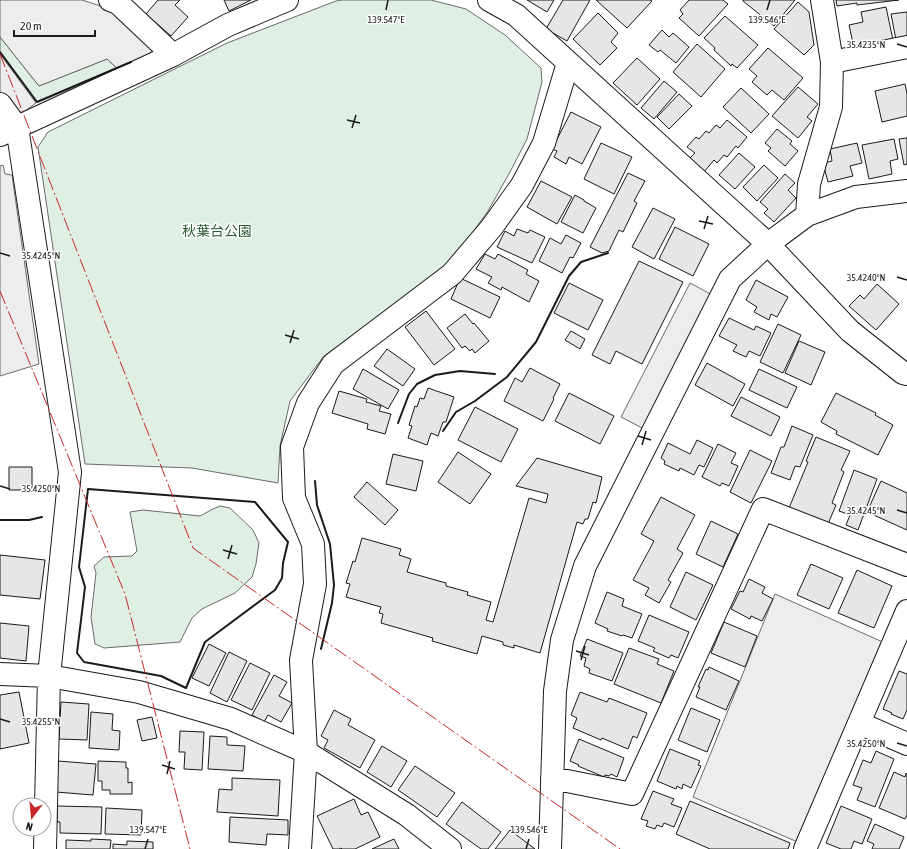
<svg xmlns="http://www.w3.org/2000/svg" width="907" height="849" viewBox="0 0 907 849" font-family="'Asap Condensed','Noto Sans JP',sans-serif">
  <rect width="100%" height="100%" fill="#fff"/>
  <path fill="#e0efe3" stroke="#6a6a6a" d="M342 0H431L466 9 505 35 541 68 542 82 527 139 510 172 488 211 455 257 411 293 324 356 290 401 280 446 278 483 192 468 85 464 38 147 48 132 227 43 336 1Z
    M0 37 39 86 107 59 117 68 37 102 0 52Z
    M220 506 230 508 253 530 259 543 256 564 252 577 235 593 202 609 192 618 180 642 104 648 95 644 91 617 96 573 94 566 104 557 132 556 137 551 130 512 143 510 200 516 211 510Z"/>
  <path fill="#ededed" stroke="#6a6a6a" d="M0 0H82L110 9 155 48 150 54 117 68 107 59 39 86 0 37Z
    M0 54 36 103 17 117 0 94Z
    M3 165 5 174 12 175 39 364 0 376V166Z
    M690 283 716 297 646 430 621 417Z
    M775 594 885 643 800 843 693 797Z"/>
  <path fill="#e6e6e6" stroke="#1a1a1a" d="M158 0H180L175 5 188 17 171 36 146 14Z
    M224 0H251L229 11Z
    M527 0H554L547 12Z
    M563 0H590L567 41 546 29Z
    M596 0H650L652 1 627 28Z
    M689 0H723L728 4 699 36 679 18 683 14 680 10Z
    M743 0H795L774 26 743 1Z
    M836 0H899L857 5V3L837 6Z
    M798 2 809 12 814 45 804 55 774 29Z
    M886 7 893 40 854 48 849 25 863 22 861 12Z
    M907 12V43L897 45 891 14Z
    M598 13 618 33 611 42 617 48 600 65 573 39Z
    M725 16 758 45 737 68 732 64 731 66 714 50 715 48 704 38Z
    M662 30 669 37 673 33 689 47 676 63 660 50 658 52 649 45Z
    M697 44 725 69 701 97 673 72Z
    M768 48 803 78 784 100 772 90 767 95 752 82 757 76 749 69Z
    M637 58 660 79 637 105 613 83Z
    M664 81 677 92 654 119 641 108Z
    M905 84 907 94V116L882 122 875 91Z
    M798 87 818 104 807 117 812 121 798 138 772 116Z
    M741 88 769 114 751 133 723 107Z
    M679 94 692 106 669 129 657 117Z
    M571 112 601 127 582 164 569 157 566 164 554 157 557 151 552 149Z
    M727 120 747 137 738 148 736 146 727 157 724 155 717 163 714 160 704 172 689 159 695 153 687 147 696 137 699 139 706 131 709 133 716 125 720 128Z
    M777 129 792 141 790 144 798 151 785 166 768 151 771 148 765 143Z
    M907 138V164L904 165 899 139Z
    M894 139 898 159 890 161 892 174 869 179 862 145Z
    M601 143 632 157 614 194 584 179Z
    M857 143 862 163 850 166 853 176 828 182 823 163 832 161 830 149Z
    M739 153 755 167 735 189 719 175Z
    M764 165 778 178 757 201 743 187Z
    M628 173 645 181 634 201 637 203 623 232 619 230 609 251 602 253 590 247Z
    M785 174 795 183 788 190 796 198 774 222 764 213 768 209 760 202Z
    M541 181 572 197 557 224 527 207Z
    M575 195 584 200V201L596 208 583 233 561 222Z
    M653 208 675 219 654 259 632 247Z
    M675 227 709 244 693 276 659 259Z
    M517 229 528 233 530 230 545 237 532 263 497 247 505 231 514 236Z
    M566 235 581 243 573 258 570 257 562 273 539 261 550 238 561 244Z
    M485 254 495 259 498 254 528 270 526 274 539 281 529 302 502 287 501 290 488 283 492 277 476 269Z
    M639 261 683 282 642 364 616 351 610 364 592 355Z
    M460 278 500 297 490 318 451 299Z
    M756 280 788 297 777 317 771 314 769 320 754 312 757 307 746 300Z
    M569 283 603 300 588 330 554 313Z
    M877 284 899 304 876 330 849 306 860 295 864 299Z
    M426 311 455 349 434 365 405 327Z
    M465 314 473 324 474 323 489 341 475 353 472 349 470 351 465 346 462 348 447 328Z
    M729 318 754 330 756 326 771 333 760 356 749 351 746 357 733 351 737 345 719 336Z
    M778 324 801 335 783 373 760 362Z
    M571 331 585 339 580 349 565 340Z
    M799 341 825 352 811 385 785 373Z
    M387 349 415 369 403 386 374 366Z
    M707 363 745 384 733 406 695 385Z
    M530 368 560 384 553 398 554 399 543 421 504 401 515 378 522 382Z
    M363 369 399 390 388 409 353 389Z
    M759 369 797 387 787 408 749 390Z
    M428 388 454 397 446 422H443L438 436 431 433 427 445 408 438 412 426 409 425 415 406 417 407 420 398 424 399Z
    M339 391 367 399 366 402 381 406 379 411 391 414 385 434 367 429 368 424 332 413Z
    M569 393 614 416 600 444 555 421Z
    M836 393 876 413 875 415 893 425 878 455 836 434 837 431 821 422Z
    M741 397 780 417 771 436 731 416Z
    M475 407 518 429 501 462 458 440Z
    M792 426 813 435 800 467 795 466 790 480 771 473 781 447H784Z
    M816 437 850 451 841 470 844 472 832 503 836 505 828 524 789 508 808 462 806 461Z
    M697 440 713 448 704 467 699 465 694 475 680 468 679 471 664 464 665 461 661 458 668 443 690 454Z
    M718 444 736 453 731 463 738 466 729 486 722 483 720 486 702 477Z
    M750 450 772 461 751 503 730 492Z
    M458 452 491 474 470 504 438 482Z
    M393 454 423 461 416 491 386 484Z
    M537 458 602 477 596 503 593 502 588 519H585L583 524 577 522 540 653 514 645V648L503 645V642L482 636 477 654 432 641 433 638 381 623 383 614 379 613 381 607 346 597 350 584 346 583 353 561 355 562 362 538 401 549 399 555 411 559 407 572 446 583V586L468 592 467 595 491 602 486 620 493 622 529 498 546 503 548 494 516 486Z
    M9 467H32V490H9Z
    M854 470 877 479 858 530 846 525 850 515 839 511Z
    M881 481 907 493V530L867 512Z
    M367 482 398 510 385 525 354 497Z
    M661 497 695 515 677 549 683 553 668 580 671 582 659 603 645 595 649 588 633 580 654 541 641 534Z
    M711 521 738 534 723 567 696 554Z
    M0 555 45 560 40 599 0 595Z
    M811 564 843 578 829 609 797 595Z
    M857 570 892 586 874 628 838 613Z
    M686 572 713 585 696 620 670 607Z
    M749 579 765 587 762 593 773 599 762 621 751 616 750 619 731 609 740 591 743 592Z
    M607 592 624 599 622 606 642 614 632 638 623 635 622 636 607 631 608 629 595 623Z
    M649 615 689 632 678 658 671 655 669 658 653 651 655 648 638 641Z
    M724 622 757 636 745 667 711 653Z
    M0 623 29 626 26 661 0 658Z
    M587 639 623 653 612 681 589 673 590 669 584 666 586 658 580 656Z
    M209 644 226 653 209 686 192 678Z
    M629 648 659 659 657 664 674 671 661 703 614 684Z
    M229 652 247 661 227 702 210 693Z
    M250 663 270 673 252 710 231 700Z
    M709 667 739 681 726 710 696 697 700 687H698L706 669 708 670Z
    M899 671 907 674V710L903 719 891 714 892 713 883 709Z
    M274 675 287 682 279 696 292 703 281 722 268 715 264 722 252 715Z
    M19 692 29 743 0 749V695Z
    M580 692 607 702 609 698 647 713 637 738 633 736 628 749 602 738 601 740 573 728 577 718 571 715Z
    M61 702 89 704 87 740 59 739Z
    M691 708 720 720 707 752 678 740Z
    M334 710 351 719 348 725 375 740 360 768 324 748 328 740 321 736Z
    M91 712 113 714 112 730 120 731 119 750 89 748Z
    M152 717 157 738 142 741 137 720Z
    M180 731 204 732 202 770 184 769 185 752H179Z
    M210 736 227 737V745L245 746 243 771 208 769Z
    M579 739 624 758 617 777 611 774 609 776 605 775 604 777 578 766 579 765 570 761Z
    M382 746 407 761 391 787 367 772Z
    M670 749 700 761 698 765 701 766 691 788 683 784 682 789 677 786 676 789 657 781Z
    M876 751 894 759 875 807 857 800 862 788 853 785 863 760 871 763Z
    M58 761 96 764 93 795 56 792Z
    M98 761 126 762V768H128V783L132 782V794H110V790H102V781H98Z
    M415 766 455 793 437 817 398 790Z
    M894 772 905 777 906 773 907 774V815L905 819 879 808Z
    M232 778 280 780 278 816 217 812 219 789 232 790Z
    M653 791 674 799 671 804 682 808 674 827 664 823 662 827 657 825 655 829 646 826 648 821 641 819Z
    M354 799 361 815 368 812 380 837 355 849H342L341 848 339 849H333L317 816Z
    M690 801 790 843 788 849H710L676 834Z
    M462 802 501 832 488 849H481L446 824Z
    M57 806 102 807 101 834 60 833V822H57Z
    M841 806 872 819 862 844 854 841 851 849H841L826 843Z
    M106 808 142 810 141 835 105 834Z
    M230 817 288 820V835L267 834 266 845 229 842Z
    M875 824 904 837 899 849H872L874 844 867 841Z
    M510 830 535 849H495Z
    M91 839 111 840 110 849H66V840L91 841Z
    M394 839 399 849H372Z
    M127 841 153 842V849H113V844L127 845Z"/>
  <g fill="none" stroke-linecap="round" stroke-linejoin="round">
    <g stroke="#1a1a1a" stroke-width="24">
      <path id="minor" d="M110 0 118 3 173 55
        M489 0 516 15 768 244 850 331 903 373 907 374
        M832 62 907 47
        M0 104 17 127 70 472 49 676 45 849
        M0 135 173 55 228 25 287 0
        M807 215 856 197 907 191
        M0 674 49 676 139 692 231 719 306 752 407 815 450 849
        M859 723 907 744
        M552 778 632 794 763 509 907 565
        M300 849 306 752 301 660 315 584 313 544 294 498 292 447 308 403 333 364 452 274 492 227 522 185 544 143 568 63
        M550 849 555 691 562 640 585 566 730 279 768 244 807 215 809 184 831 107 832 62 822 0
        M805 849 907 611"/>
    </g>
    <use href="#minor" stroke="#fff" stroke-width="22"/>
    <path stroke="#1a1a1a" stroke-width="2" d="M0 52 37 102 131 62
      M398 423 409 394 417 384 435 375 460 371 495 374
      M443 431 456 412 475 401 507 377 536 342 569 276 581 262 608 253
      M315 481 317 505 330 544 334 585 332 603 321 649
      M88 489 255 502 288 542 283 563 282 578 275 590 205 642 186 688 161 676 84 662 77 653 85 587 79 567Z
      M0 520H29L42 517"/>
    <path stroke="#c62828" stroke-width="1" stroke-dasharray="14 3 2 3" stroke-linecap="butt" d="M0 54 193 548 620 849
      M0 291 125 594 190 849"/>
  </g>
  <path fill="none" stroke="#1a1a1a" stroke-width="1.5" d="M386 10 388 0M767 10 770 0M897 44 907 47M347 120 360 123M352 128 356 115M699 221 713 224M704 229 708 216M0 253 10 256M897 277 907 280M285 335 299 339M290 343 294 330M638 436 651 440M642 445 646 431M0 486 10 489M897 510 907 513M223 550 237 554M228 559 232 545M576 651 589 655M581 660 585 646M0 719 10 722M897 743 907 746M162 765 175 769M167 774 170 761M145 849 148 839M526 849 529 839"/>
  <g text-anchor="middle" stroke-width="3" stroke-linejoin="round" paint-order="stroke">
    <g font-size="14" fill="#2b5a34" stroke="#fff">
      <text x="217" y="236">秋葉台公園</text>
    </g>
  </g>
  <g font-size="10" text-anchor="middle" fill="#1a1a1a" stroke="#fff" stroke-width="3" stroke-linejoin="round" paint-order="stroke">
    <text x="386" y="23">139.547°E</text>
    <text x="767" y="23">139.546°E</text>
    <text x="866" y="48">35.4235°N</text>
    <text x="41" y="259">35.4245°N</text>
    <text x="866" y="281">35.4240°N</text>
    <text x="41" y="492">35.4250°N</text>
    <text x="866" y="514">35.4245°N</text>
    <text x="41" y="725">35.4255°N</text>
    <text x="866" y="747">35.4250°N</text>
    <text x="148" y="833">139.547°E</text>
    <text x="529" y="833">139.546°E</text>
  </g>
  <g transform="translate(32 817) rotate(196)"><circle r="19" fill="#ffffff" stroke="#a3a3a3"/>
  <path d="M0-3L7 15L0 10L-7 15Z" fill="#c62828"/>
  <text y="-6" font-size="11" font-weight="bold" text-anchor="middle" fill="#1a1a1a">N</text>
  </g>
  <path d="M14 30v6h81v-6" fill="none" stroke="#1a1a1a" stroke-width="2"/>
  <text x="20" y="30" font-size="12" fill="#1a1a1a" stroke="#ffffff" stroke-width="3" paint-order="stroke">20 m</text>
</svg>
